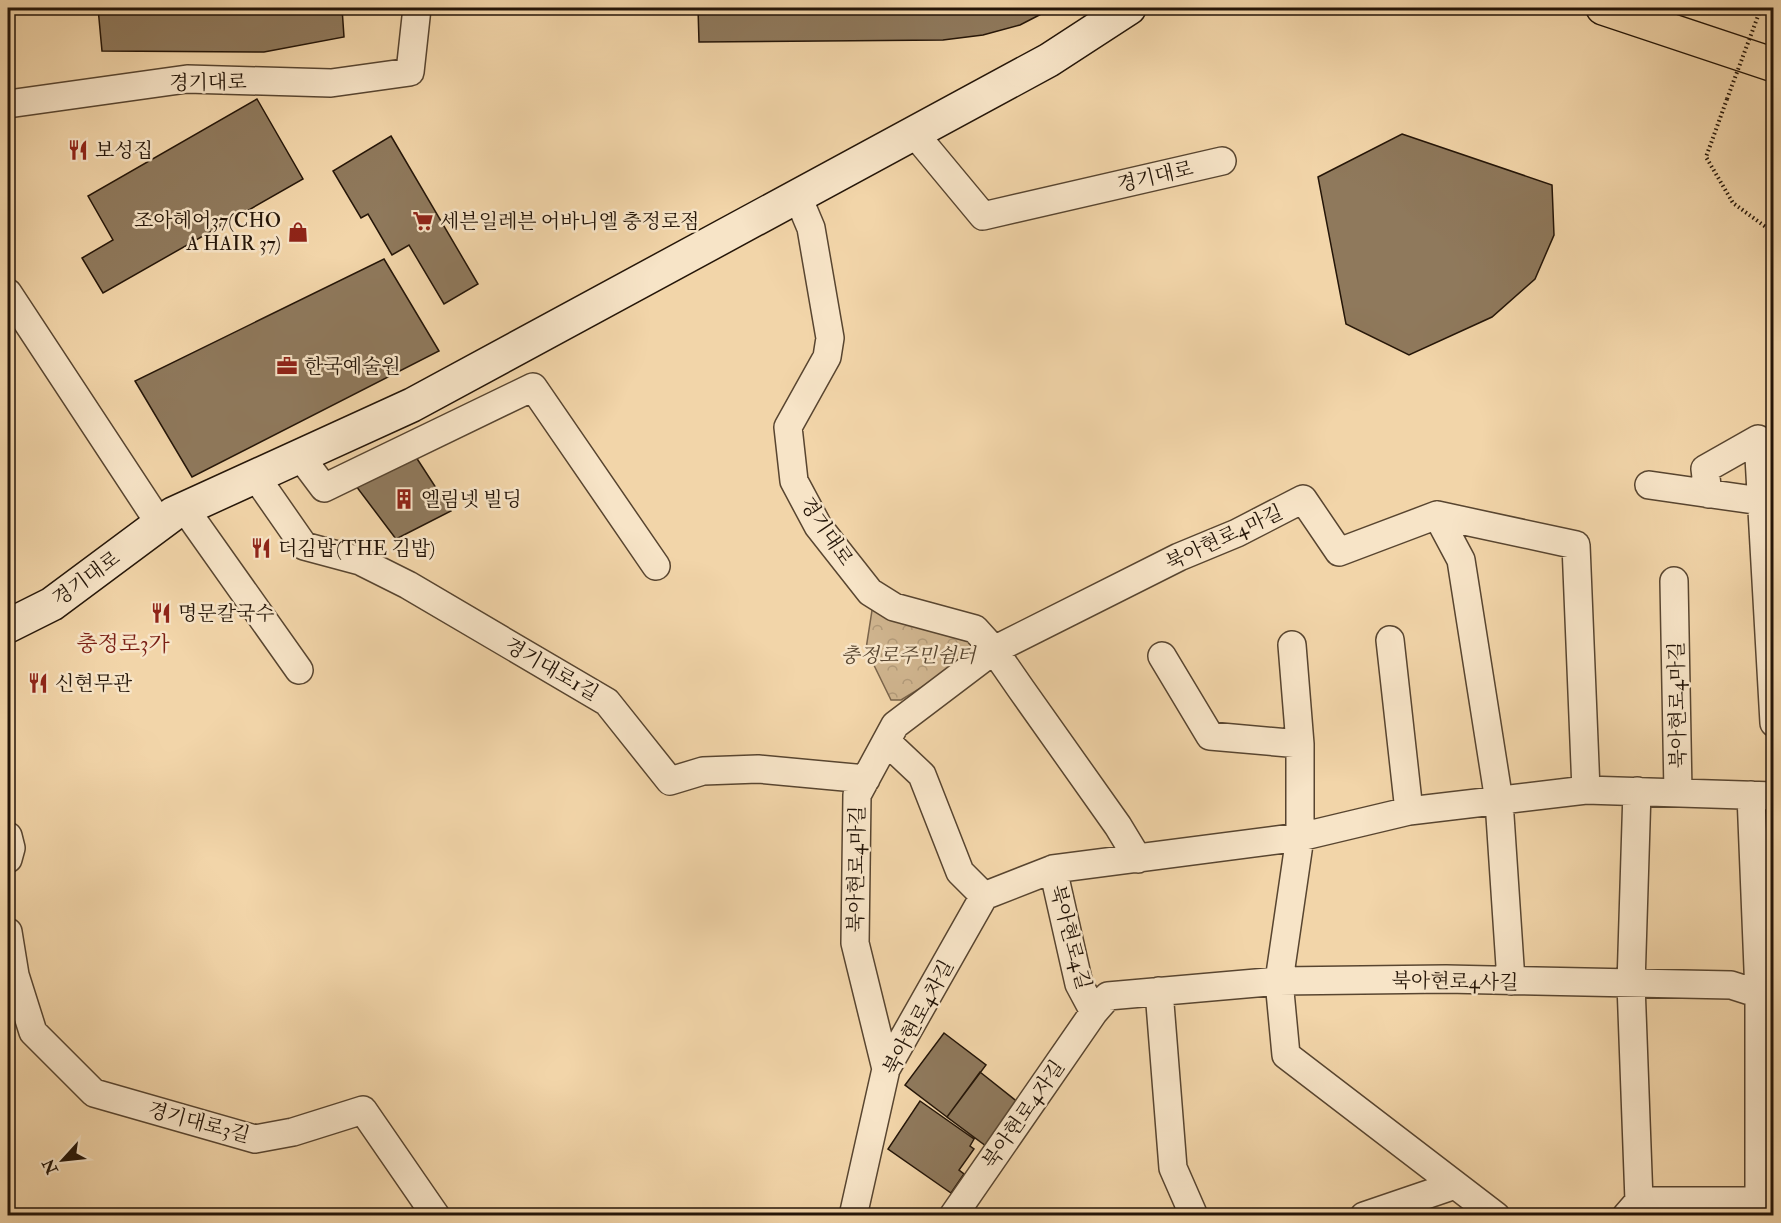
<svg xmlns="http://www.w3.org/2000/svg" width="1781" height="1223" viewBox="0 0 1781 1223" font-family="'IM FELL Double Pica','Noto Serif KR',serif">
  <defs>
    <pattern id="park-crowns" width="20" height="18" patternUnits="userSpaceOnUse" patternTransform="scale(1.5)"><rect width="20" height="18" fill="#cfb48e"/><path d="M2 6a3 3 0 1 1 6 0M12 15a3 3 0 1 1 6 0" fill="none" stroke="#b29a79"/></pattern>
  </defs>
  <rect width="100%" height="100%" fill="#f2d5a9"/>
  <filter id="stains"><feTurbulence type="fractalNoise" baseFrequency=".00333" numOctaves="4"/><feColorMatrix values="0 0 0 0 .2 0 0 0 0 .09 0 0 0 0 .02 0 0 0 .5 -.17"/></filter>
  <radialGradient id="worn" r=".72"><stop offset=".6" stop-color="#630" stop-opacity="0"/><stop offset="1" stop-color="#630" stop-opacity=".3"/></radialGradient>
  <path fill="url(#park-crowns)" stroke="#7a644b" stroke-width="1.5" d="M873 604 962 634 981 651 901 700H891L866 649Z"/>
  <path fill="#8f795c" stroke="#241508" stroke-width="1.5" d="M98 8H342L344 37 264 52 102 51Z
    M698 8H1053L1020 25 983 35 943 40 699 42Z
    M257 99 303 179 103 293 82 258 113 240 88 196Z
    M1402 134 1552 185 1554 235 1535 279 1492 317 1409 355 1346 324 1318 177Z
    M391 136 478 284 444 304 409 245 392 255 368 214 361 218 333 171Z
    M384 259 439 351 192 477 135 381Z
    M414 454 451 511 396 539 356 486Z
    M944 1033 986 1065 947 1117 905 1085Z
    M980 1072 1024 1107 990 1149 947 1117Z
    M920 1101 974 1139 970 1146 974 1149 959 1170 964 1174 951 1193 888 1149Z"/>
  <g fill="none" stroke-linecap="round" stroke-linejoin="round">
    <g stroke="#584530" stroke-width="30">
      <path id="street" d="M8 104 187 79 331 83 410 72 417 8
        M914 133 983 216 1222 161
        M798 197 811 228 830 338 827 357 788 427 794 481 818 526 870 592 894 607 975 629 994 650 1021 689 1118 826 1138 859
        M8 293 160 524
        M300 456 324 488 533 387 656 566
        M256 477 304 546 360 561 408 585 607 702 670 781 703 771 758 769 866 779
        M1649 485 1761 501
        M1708 494 1705 469 1758 439 1774 723
        M185 509 299 670
        M1437 515 1461 560 1499 801 1511 981
        M1674 581 1678 792
        M1390 640 1409 811
        M1292 645 1300 744V837L1279 981 1286 1055 1496 1216
        M1162 656 1210 736 1300 744
        M887 742 922 775 960 872 984 896
        M1637 791 1631 984 1639 1201
        M1751 795 1759 994V1216
        M8 836 11 848 8 859
        M1053 869 1079 984 1094 1012
        M984 896 1053 869 1300 837 1409 811 1586 790 1774 796
        M8 932 15 975 33 1032 94 1093 255 1139 293 1132 363 1110 436 1216
        M1159 991 1173 1168 1194 1216
        M886 1069 855 943 857 795 895 725 994 650 1179 557 1237 533 1303 499 1339 552 1437 515 1576 545 1586 790
        M853 1216 886 1069 984 896
        M953 1216 1094 1012 1108 996 1279 981 1446 979 1731 985 1759 994H1774
        M1364 1216 1455 1185
        M1626 1216 1639 1201H1774"/>
    </g>
    <g stroke="#241508" stroke-width="36">
      <path id="secondary" d="M8 626 52 604 173 514 412 405 1049 60 1129 8"/>
    </g>
    <g stroke="#241508" stroke-width="36">
      <path id="primary" d="M1603 8 1774 65"/>
    </g>
    <path stroke="#241508" stroke-width="4" stroke-dasharray="1.5 3" stroke-linecap="butt" d="M1727 99 1706 157 1733 203 1774 233"/>
    <use href="#street" stroke="#f7e4c7" stroke-width="27"/>
    <use href="#secondary" stroke="#f7e4c7" stroke-width="33"/>
    <use href="#primary" stroke="#f2d5a9" stroke-width="33"/>
    <path stroke="#241508" stroke-width="4" stroke-dasharray="1.5 3" stroke-linecap="butt" d="M1727 99 1761 8"/>
  </g>
  <defs>
    <g id="restaurant-bare" transform="scale(1.62)"><path d="M-5-6h1v4h1v-4h1v4h1v-4h1v5L-1.5 .5V6h-2V.5L-5-1ZM5-6V6H3V1.5H1.5Q1.5-4 5-6Z" fill="#8f2418" stroke="#f7e4c7" stroke-width="2.5" paint-order="stroke"/></g>
    <g id="supermarket-bare" transform="scale(1.62)"><path d="M-6-5.5h2.5l.6 2H6L4.5 2H-2.5L-4.4-4H-6ZM-1.5 3.2a1.3 1.3 0 1 0 .1 0ZM3 3.2a1.3 1.3 0 1 0 .1 0Z" fill="#8f2418" stroke="#f7e4c7" stroke-width="2.5" paint-order="stroke"/></g>
    <g id="shop-bare" transform="scale(1.62)"><path d="M-5-2.5h2.3a2.7 3.5 0 0 1 5.4 0H5L5.5 6h-11ZM-1.5-2.5h3a1.5 2.3 0 0 0-3 0Z" fill="#8f2418" stroke="#f7e4c7" stroke-width="2.5" paint-order="stroke"/></g>
    <g id="office-bare" transform="scale(1.62)"><path d="M-6-3h4V-5.5h4V-3h4V5H-6ZM-1-4.5V-3h2v-1.5ZM-6 0V1H6V0Z" fill="#8f2418" stroke="#f7e4c7" stroke-width="2.5" paint-order="stroke"/></g>
    <g id="building-bare" transform="scale(1.62)"><path d="M-4-6H4V6H1V3H-1V6H-4ZM-2.5-4.3h1.7v1.8h-1.7ZM.8-4.3h1.7v1.8H.8ZM-2.5-1h1.7V.8h-1.7ZM.8-1h1.7V.8H.8Z" fill="#8f2418" stroke="#f7e4c7" stroke-width="2.5" paint-order="stroke"/></g>
  </defs>
  <g fill-rule="evenodd">
    <use href="#restaurant-bare" x="78" y="150"/>
    <use href="#supermarket-bare" x="423" y="221"/>
    <use href="#shop-bare" x="298" y="232"/>
    <use href="#office-bare" x="287" y="366"/>
    <use href="#building-bare" x="404" y="499"/>
    <use href="#restaurant-bare" x="261" y="548"/>
    <use href="#restaurant-bare" x="161" y="613"/>
    <use href="#restaurant-bare" x="38" y="683"/>
  </g>
  <g text-anchor="middle" stroke-width="5" stroke-linejoin="round" paint-order="stroke">
    <g font-size="20" fill="#241508" stroke="#f7e4c7">
      <text transform="translate(208 82) rotate(-1)" y="7">경기대로</text>
      <text transform="translate(1155 176) rotate(-13)" y="7">경기대로</text>
      <text transform="translate(827 531) rotate(56)" y="7">경기대로</text>
      <text transform="translate(1224 537) rotate(-25)" y="7">북아현로4마길</text>
      <text transform="translate(86 578) rotate(-36)" y="7">경기대로</text>
      <text transform="translate(552 669) rotate(30)" y="7">경기대로1길</text>
      <text transform="translate(1677 705) rotate(-91)" y="7">북아현로4마길</text>
      <text transform="translate(856 869) rotate(-89)" y="7">북아현로4마길</text>
      <text transform="translate(1071 937) rotate(75)" y="7">북아현로4길</text>
      <text transform="translate(1455 981) rotate(1)" y="7">북아현로4사길</text>
      <text transform="translate(918 1017) rotate(-62)" y="7">북아현로4차길</text>
      <text transform="translate(1023 1114) rotate(-55)" y="7">북아현로4자길</text>
      <text transform="translate(199 1122) rotate(15)" y="7">경기대로3길</text>
    </g>
    <g font-size="20" fill="#241508" stroke="#f7e4c7" text-anchor="start">
      <text x="95" y="157">보성집</text>
      <text x="281" y="227" text-anchor="end">조아헤어37(CHO<tspan x="281" dy="23">A HAIR 37)</tspan></text>
      <text x="440" y="228">세븐일레븐 어바니엘 충정로점</text>
      <text x="304" y="373">한국예술원</text>
      <text x="421" y="506">엘림넷 빌딩</text>
      <text x="278" y="555">더김밥(THE 김밥)</text>
      <text x="178" y="620">명문칼국수</text>
      <text x="55" y="690">신현무관</text>
    </g>
    <g font-size="20" font-style="italic" fill="#574530" stroke="#f7e4c7">
      <text x="908" y="662">충정로주민쉼터</text>
    </g>
    <g font-size="22" fill="#7a1f14" stroke="#f7e4c7">
      <text x="123" y="651">충정로3가</text>
    </g>
  </g>
  <rect width="1781" height="1223" fill="none" stroke="#f2d5a9" stroke-width="30"/>
  <rect x="9" y="9" width="1763" height="1205" fill="none" stroke="#241508" stroke-width="3"/>
  <rect x="15" y="15" width="1751" height="1193" fill="none" stroke="#241508" stroke-width="1.5"/>
  <g transform="translate(63 1160) rotate(243)" stroke="#f7e4c7" stroke-width="4.5" paint-order="stroke">
  <path d="M0-4.5L10 22L0 15L-10 22Z" fill="#241508"/>
  <text y="-9" font-size="16" font-weight="bold" text-anchor="middle" fill="#241508">N</text>
  </g>
  <rect width="100%" height="100%" filter="url(#stains)"/>
  <rect width="100%" height="100%" fill="url(#worn)"/>
</svg>
